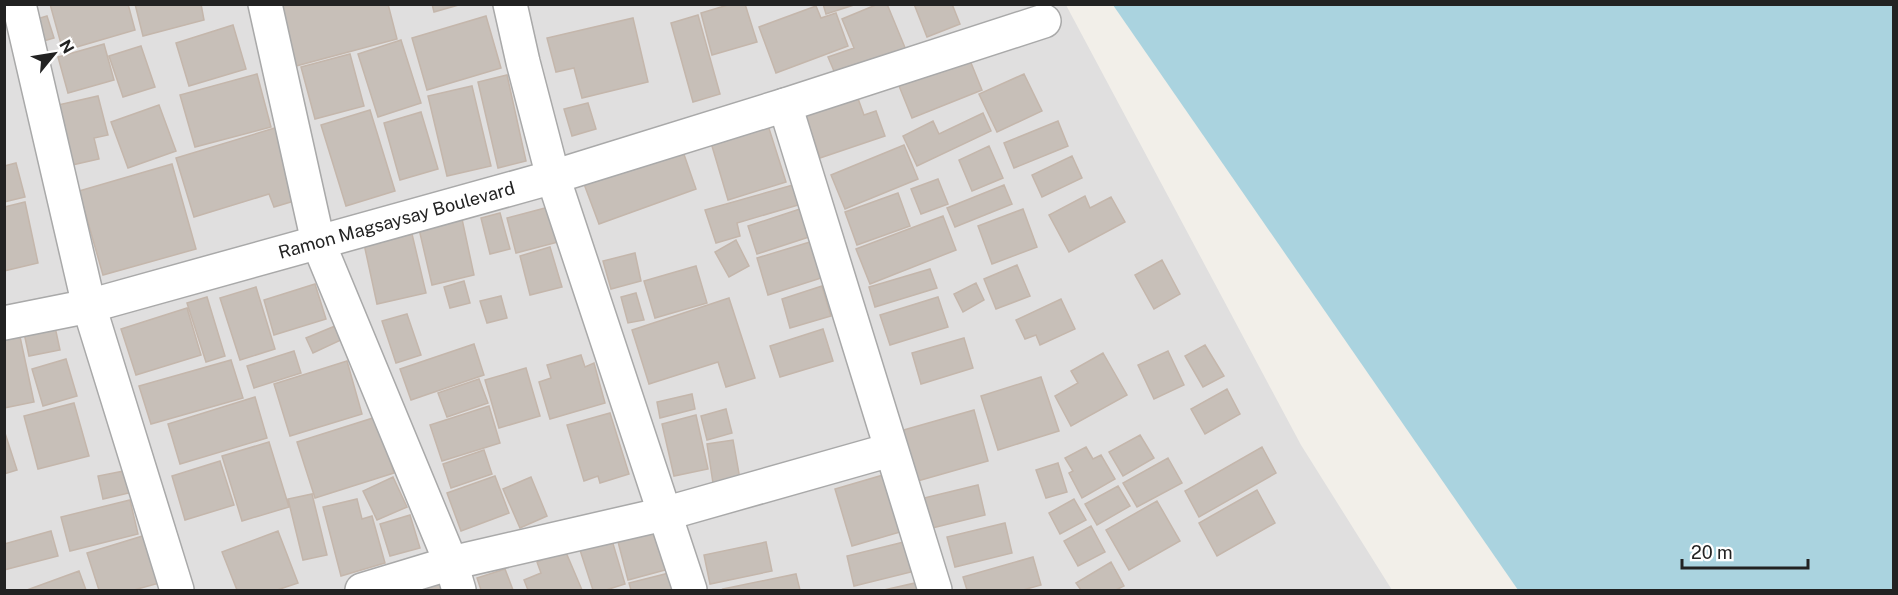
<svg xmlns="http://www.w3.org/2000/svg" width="1898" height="595" viewBox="0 0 1898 595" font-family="'Public Sans',sans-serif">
  <rect width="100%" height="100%" fill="#f2efe9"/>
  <path fill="#e0dfdf" d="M4 5H1066L1301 445 1392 590H5Z"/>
  <path fill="#aad3df" d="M1113 5H1893V590H1518Z"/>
  <path fill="#c7bfb8" stroke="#c4b6ab" stroke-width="1.5" d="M50 4H128L135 30 63 51Z
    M135 4H201L204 20 143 36Z
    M280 4H388L397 39 296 66Z
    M432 4H462L434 12Z
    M731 4H745L757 42 712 55 701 13Z
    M823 4H857L826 14Z
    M878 4H887L906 50 837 78 828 57 854 48 842 19Z
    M914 4H952L960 24 927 37Z
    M816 6 821 18 836 13 848 46 776 73 759 27Z
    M698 15 720 94 693 102 671 23Z
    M47 16 54 38 33 44 27 22Z
    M486 16 501 68 427 90 412 38Z
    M633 18 648 82 582 98 574 68 556 72 547 38Z
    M233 25 246 69 189 86 176 43Z
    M401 40 421 103 378 117 358 54Z
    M104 44 114 80 68 93 58 57Z
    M141 46 155 87 123 97 109 56Z
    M967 53 982 90 912 118 897 81Z
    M350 54 364 106 315 119 301 67Z
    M257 74 271 127 195 147 180 95Z
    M1024 74 1042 111 997 132 979 94Z
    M507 75 526 161 498 168 478 82Z
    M472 86 491 166 447 176 428 96Z
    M856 93 864 115 876 111 885 136 820 158 804 111Z
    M98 96 108 135 94 138 99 159 72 165 58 105Z
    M588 103 596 129 572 136 564 109Z
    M159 105 176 151 128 168 111 122Z
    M370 110 395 191 346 206 321 125Z
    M421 112 438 169 400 180 384 123Z
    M983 113 991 131 917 166 903 136 933 121 939 134Z
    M766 119 786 182 728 200 709 136Z
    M1058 121 1068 146 1014 168 1004 143Z
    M278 127 301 199 274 207 269 194 194 217 176 158Z
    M679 140 696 189 599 224 581 176Z
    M904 145 918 179 845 209 831 175Z
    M989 146 1003 178 972 191 959 160Z
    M1072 156 1082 178 1042 197 1032 175Z
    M16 163 25 197 4 202V166Z
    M172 164 196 249 103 275 79 191Z
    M938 179 948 204 921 214 911 189Z
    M800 183 805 203 737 223 740 236 716 243 705 210Z
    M1004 185 1012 204 955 227 947 208Z
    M898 193 910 226 857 245 845 212Z
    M1085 196 1090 208 1111 197 1125 222 1069 252 1049 215Z
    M25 202 38 263 4 271V207Z
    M549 207 558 242 516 253 507 218Z
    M800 209 809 237 757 254 748 226Z
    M1023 209 1037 247 992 264 978 226Z
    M500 213 510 249 490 254 481 218Z
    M943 216 956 250 870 284 856 249Z
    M462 219 474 275 432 285 419 229Z
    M412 234 426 293 377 304 364 244Z
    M736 240 749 266 729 277 715 252Z
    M810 242 821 278 768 295 757 258Z
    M550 247 562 287 530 295 520 256Z
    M635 253 641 281 611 289 603 261Z
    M1162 260 1180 294 1154 309 1135 275Z
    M1017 265 1030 296 996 309 984 279Z
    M696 266 707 303 655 318 644 281Z
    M930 269 937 288 875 307 869 287Z
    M464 281 470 303 450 308 444 287Z
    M976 283 984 300 963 312 954 294Z
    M315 284 326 319 274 335 264 300Z
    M822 286 831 316 790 328 782 299Z
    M256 287 275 349 240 360 220 298Z
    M636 293 644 320 628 323 621 297Z
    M501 296 507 318 487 323 480 301Z
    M207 297 225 356 206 362 187 303Z
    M938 297 948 327 890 345 880 315Z
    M729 298 755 378 726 387 718 362 649 384 632 330Z
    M1061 299 1075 329 1040 345 1036 335 1025 339 1016 320Z
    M187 308 201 355 136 375 121 329Z
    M407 314 421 355 396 363 382 321Z
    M335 326 341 340 313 353 306 338Z
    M55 327 60 350 29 356 24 333Z
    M823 329 833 361 780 377 770 346Z
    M19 332 34 402 4 408V336Z
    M964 338 973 368 921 384 912 353Z
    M474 344 484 375 411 400 400 369Z
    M1205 345 1224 376 1203 387 1185 356Z
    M294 351 301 373 254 388 247 366Z
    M1168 351 1184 385 1154 399 1138 365Z
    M1103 353 1127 395 1071 426 1055 396 1078 383 1071 371Z
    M581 355 585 367 594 363 605 403 550 419 539 382 551 378 547 365Z
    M66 359 77 396 43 406 32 369Z
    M231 360 243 398 151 424 139 386Z
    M347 361 362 414 290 436 274 384Z
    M526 368 540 416 499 428 485 380Z
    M1041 377 1059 431 998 450 981 396Z
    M479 379 488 403 447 417 438 393Z
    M1227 389 1240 414 1205 434 1191 409Z
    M692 394 695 409 660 418 657 402Z
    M255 397 267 438 180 464 168 424Z
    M74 403 89 456 38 469 24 416Z
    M489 406 500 443 442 461 430 425Z
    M726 409 732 433 707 440 701 416Z
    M974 410 988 461 914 482 900 431Z
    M610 413 629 474 600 483 598 476 584 481 567 425Z
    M696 415 708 469 674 476 662 424Z
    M376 417 394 473 315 498 297 442Z
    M4 430 17 470 4 474Z
    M1140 435 1154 458 1123 476 1109 452Z
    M733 440 740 479 713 483 707 444Z
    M269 442 289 507 242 521 222 456Z
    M1086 447 1093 459 1101 455 1115 479 1082 498 1069 473 1073 471 1065 458Z
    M1262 447 1276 473 1199 517 1185 491Z
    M484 450 492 474 451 488 443 464Z
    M1168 458 1182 483 1137 507 1123 483Z
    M220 461 234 505 185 520 172 476Z
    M1058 463 1067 492 1046 498 1036 470Z
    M129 470 133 492 103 499 98 476Z
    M883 475 900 532 852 546 835 489Z
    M495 476 509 513 461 531 447 493Z
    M393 477 407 507 377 520 363 491Z
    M531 477 547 516 520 528 503 489Z
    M978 485 985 515 928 529 920 499Z
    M1118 486 1130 506 1097 525 1085 504Z
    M1257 490 1275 523 1217 556 1199 523Z
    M312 494 327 555 303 560 288 499Z
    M357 499 362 519 372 516 385 563 341 576 323 507Z
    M1074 499 1086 520 1060 534 1049 513Z
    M130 500 138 534 70 551 61 517Z
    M1157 501 1180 541 1129 570 1106 530Z
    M410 515 420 548 390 556 380 524Z
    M1005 523 1012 553 955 567 947 537Z
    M1091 526 1105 552 1078 566 1064 541Z
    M658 527 669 569 628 580 617 538Z
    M51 531 58 556 4 570V544Z
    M278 531 298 583 277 590H237L222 552Z
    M149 534 163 582 134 590H99L87 553Z
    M611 537 625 584 606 590H593L579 547Z
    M766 542 772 571 710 584 704 555Z
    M904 542 911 572 854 586 847 556Z
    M565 550 582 590H528L524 580 541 573 537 562Z
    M1033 557 1041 585 1023 590H967L963 577Z
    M1111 562 1124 586 1116 590H1081L1076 583Z
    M505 569 513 590H481L477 578Z
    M79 571 86 590H27Z
    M443 571 454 590H425L421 583Z
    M673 572 678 590H631L629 583Z
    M796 574 800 590H724L723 589Z
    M915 583 917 590H884Z"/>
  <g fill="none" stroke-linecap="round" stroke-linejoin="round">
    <g stroke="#a9a9a9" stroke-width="36">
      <g id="minor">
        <path d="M19 4 89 306 177 590"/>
        <path d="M265 4 318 242 451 563 459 590"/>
        <path d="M510 4 523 62 553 177 690 590"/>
        <path d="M785 105 935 590"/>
        <path id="s1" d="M4 323 89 306 553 177 785 105 1044 21"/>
        <path d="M362 590 451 563 664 514 890 450"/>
      </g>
    </g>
    <use href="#minor" stroke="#fff" stroke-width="33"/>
  </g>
  <g text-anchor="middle" stroke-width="4.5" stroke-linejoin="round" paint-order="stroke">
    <g font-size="18" fill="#222" stroke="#fff">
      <text dy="6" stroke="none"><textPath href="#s1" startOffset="406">Ramon Magsaysay Boulevard</textPath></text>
    </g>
  </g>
  <rect width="1898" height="595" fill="none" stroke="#222222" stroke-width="12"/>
  <g transform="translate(54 54) rotate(60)" stroke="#ffffff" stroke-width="4.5" paint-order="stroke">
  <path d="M0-4.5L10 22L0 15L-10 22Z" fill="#222222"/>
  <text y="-9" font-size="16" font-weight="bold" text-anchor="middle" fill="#222222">N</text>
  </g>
  <path d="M1682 559v9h126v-9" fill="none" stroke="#222222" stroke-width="3"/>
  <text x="1691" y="559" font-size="18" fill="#222222" stroke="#ffffff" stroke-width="4.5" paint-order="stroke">20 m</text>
</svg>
